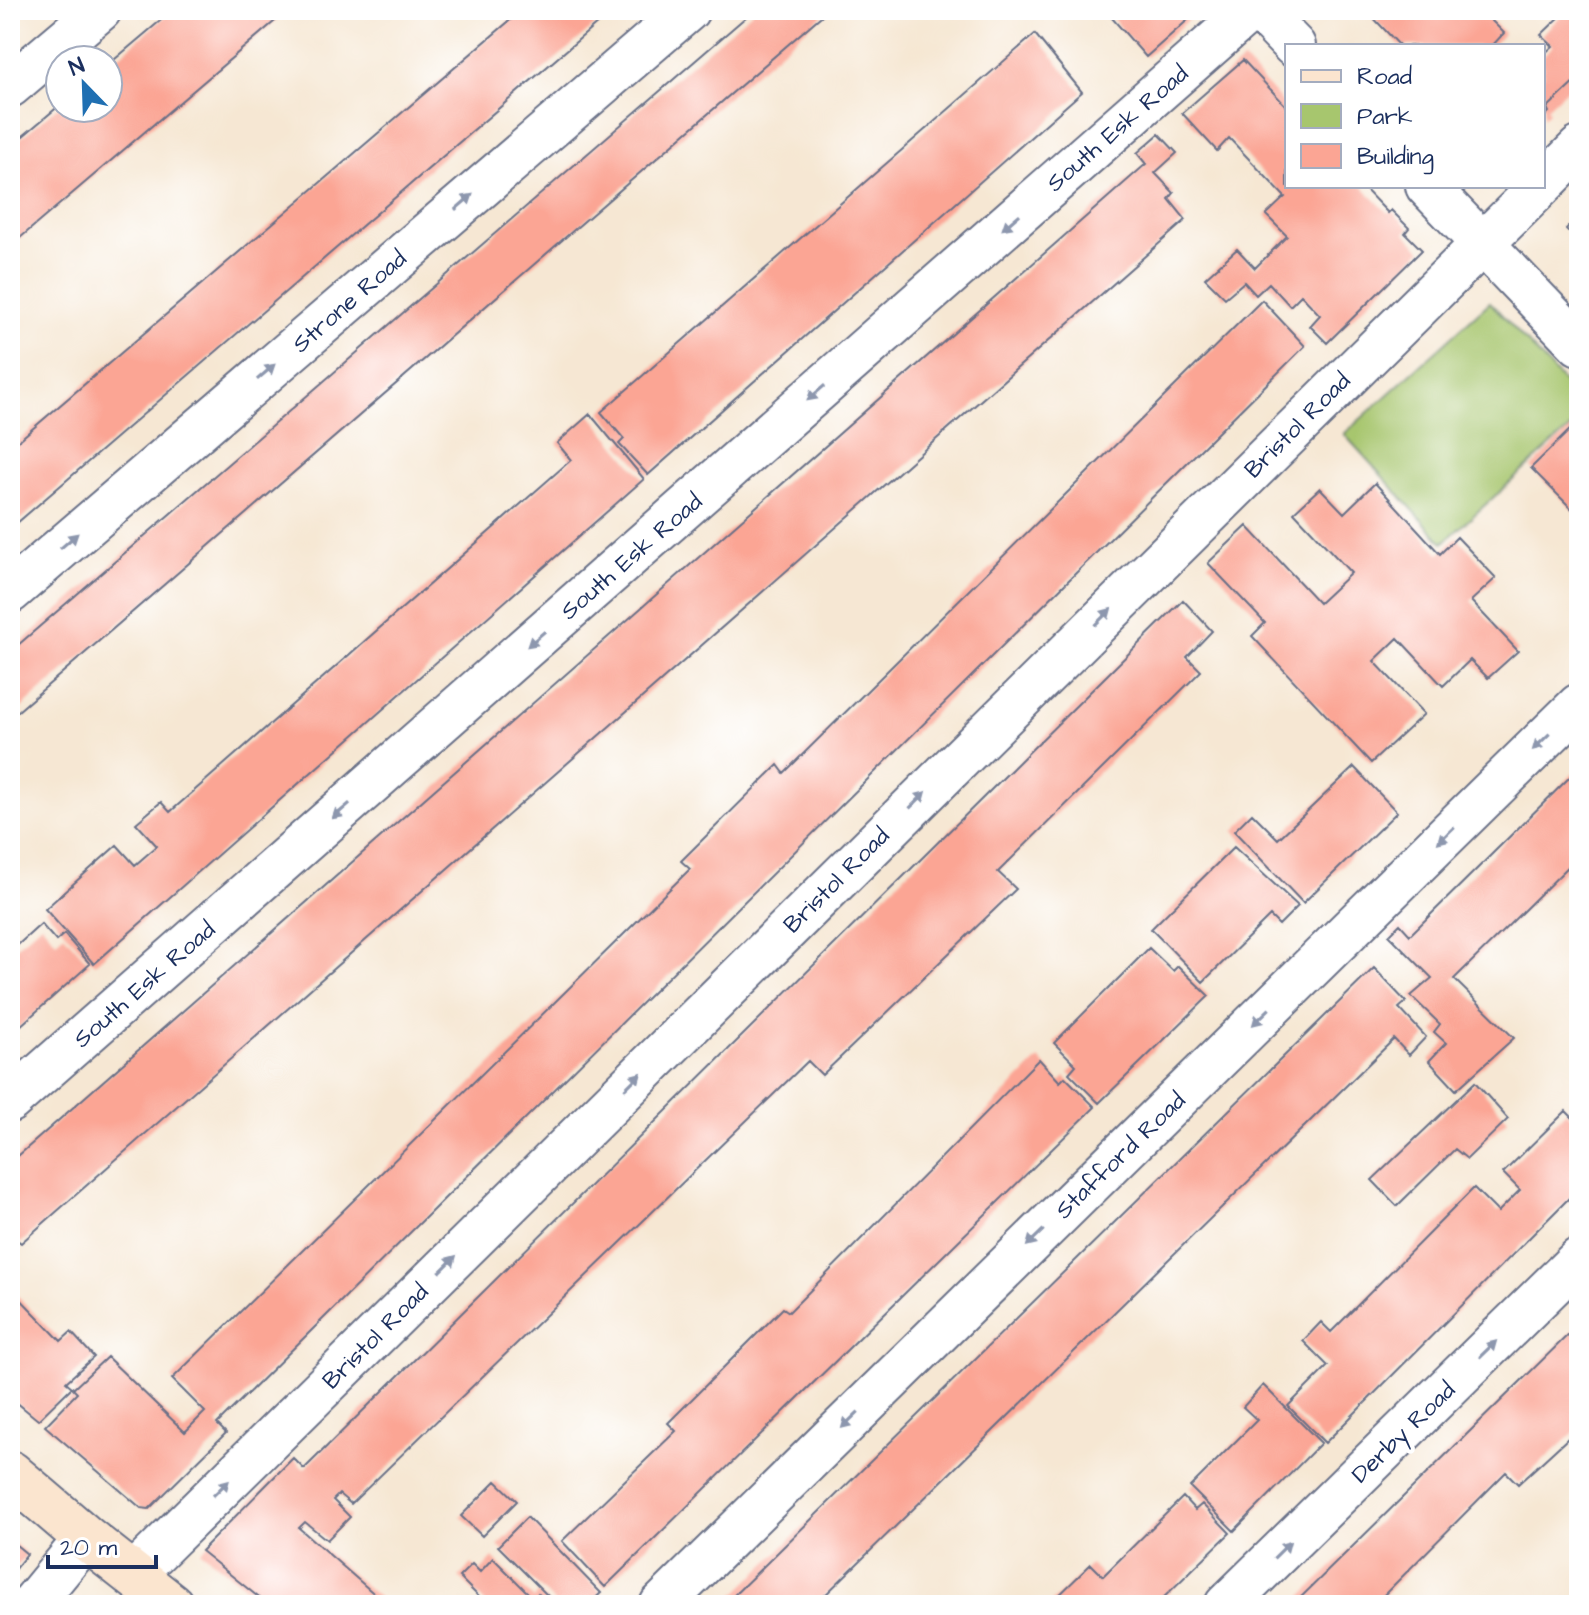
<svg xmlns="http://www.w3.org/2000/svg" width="1589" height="1615" viewBox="0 0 1589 1615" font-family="'Architects Daughter',sans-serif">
  <rect width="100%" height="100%" fill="#fff"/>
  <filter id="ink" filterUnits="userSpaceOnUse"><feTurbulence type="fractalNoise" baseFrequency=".0125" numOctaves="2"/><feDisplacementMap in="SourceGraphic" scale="16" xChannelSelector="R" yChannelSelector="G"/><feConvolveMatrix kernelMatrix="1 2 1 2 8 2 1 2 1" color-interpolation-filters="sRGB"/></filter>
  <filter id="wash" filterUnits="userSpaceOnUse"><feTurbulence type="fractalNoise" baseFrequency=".006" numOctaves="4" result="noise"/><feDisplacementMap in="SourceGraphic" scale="32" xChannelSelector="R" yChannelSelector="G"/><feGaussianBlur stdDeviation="1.8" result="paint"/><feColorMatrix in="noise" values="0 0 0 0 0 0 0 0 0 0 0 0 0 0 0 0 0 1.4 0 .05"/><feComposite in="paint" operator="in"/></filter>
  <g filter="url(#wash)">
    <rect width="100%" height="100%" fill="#f6e7d3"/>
    <path fill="#a7c66e" stroke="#617a66" stroke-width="2" d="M1490 302 1579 399V420L1443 543 1344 434Z"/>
    <g id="blocks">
      <path fill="#fba594" d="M173 10H288L20 238 10 229V147L60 105V108H108V65Z
        M522 10H613L10 529V448Z
        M754 10H828L10 718V652Z
        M1105 10H1199L1146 57Z
        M1366 10H1481L1504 33 1492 46H1400Z
        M1567 10H1579V78L1547 108 1549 112 1543 118V55L1553 46 1541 35Z
        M1035 34 1082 92 648 475 619 444 624 439 601 412Z
        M1243 60 1287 107V186H1362L1388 213 1391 210 1409 228 1405 233 1422 250 1327 343 1310 326 1320 315 1301 295 1290 306 1269 283 1256 295 1244 282 1225 298 1205 278 1237 249 1255 268 1287 236 1266 215 1285 197 1229 138 1217 151 1182 113Z
        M1159 134 1177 153 1155 173 1174 193 1169 199 1186 220 21 1243 12 1236 10 1237V1163L1146 164 1137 153Z
        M1579 215V242L1566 229Z
        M1262 300 1305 346 217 1424 226 1433 149 1509 141 1508 45 1426 77 1393 73 1389 107 1357 185 1432 205 1412 172 1379 690 869 681 861 778 765 784 773Z
        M590 414 644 479 94 964 45 909 117 845 135 865 157 846 136 823 161 802 170 812 571 460 557 443Z
        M1579 421V516L1531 468Z
        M1375 483 1440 554 1457 537 1496 578 1471 601 1518 651 1488 678 1470 660 1443 686 1398 638 1374 661 1424 714 1371 763 1252 636 1265 623 1208 563 1247 526 1319 603 1351 573 1294 512 1320 488 1344 513Z
        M1183 600 1212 631 1187 657 1201 671 998 872 1016 889 822 1075 808 1061 351 1504 339 1494 333 1500 350 1517 327 1540 305 1522 299 1528 387 1605H268L201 1551 293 1458 304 1469Z
        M1354 767 1397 812 1303 903 1234 831 1252 813 1278 839Z
        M1579 768V856L1454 979 1514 1038 1456 1090 1429 1061 1446 1043 1434 1032 1440 1024 1411 996 1432 978 1389 935 1400 924 1410 935Z
        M1234 847 1298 906 1279 925 1270 916 1203 982 1151 929Z
        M41 924 56 941 64 934 90 964 10 1035V952Z
        M1149 948 1173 971 1178 966 1209 996 1099 1103 1069 1073 1076 1065 1054 1043Z
        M1374 968 1406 1002 1399 1008 1426 1037 1409 1055 1394 1039 815 1605H724Z
        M1039 1059 1060 1082 1065 1077 1095 1107 605 1587 562 1541 676 1431 668 1423 783 1308 789 1312Z
        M1475 1082 1508 1119 1467 1159 1455 1149 1397 1206 1372 1180Z
        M1566 1111 1579 1124V1188L1325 1443 1288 1406 1328 1366 1303 1341 1321 1322 1331 1332 1474 1188 1498 1212 1520 1190 1503 1173Z
        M10 1288 61 1341 71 1332 94 1357 66 1382 72 1387 38 1420 10 1397Z
        M1576 1327 1579 1330V1428L1518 1484 1506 1472 1374 1605H1293Z
        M1263 1385 1321 1443 1234 1531 1190 1487 1257 1420 1243 1407Z
        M496 1481 517 1501 482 1536 461 1516Z
        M1183 1497 1195 1510 1202 1504 1230 1533 1156 1605H1049L1091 1564 1103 1576Z
        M527 1517 601 1593 588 1605H557L498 1546Z
        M10 1540 27 1554 10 1575Z
        M493 1558 534 1599 538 1593 549 1605H487L459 1577 472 1564 480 1572Z"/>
    </g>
  </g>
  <g filter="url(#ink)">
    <use href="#blocks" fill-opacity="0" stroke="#686f87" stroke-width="2"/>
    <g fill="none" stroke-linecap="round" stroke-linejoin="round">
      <g stroke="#686f87" stroke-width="46">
        <path id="minor" d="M1259 10 1294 46
          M10 86 100 10
          M1543 184 1579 148
          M1427 186 1579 344
          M10 592 688 10
          M10 1101 1251 10
          M133 1575 1541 186
          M31 1605 86 1538
          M661 1605 1579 705
          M1226 1605 1579 1259"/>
      </g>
      <g stroke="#686f87" stroke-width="48">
        <path id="secondary" d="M10 1473 86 1538 171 1605"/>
      </g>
      <use href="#minor" stroke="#fff" stroke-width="42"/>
      <use href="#secondary" stroke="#fbe5cf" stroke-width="44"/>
    </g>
    <defs><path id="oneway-solid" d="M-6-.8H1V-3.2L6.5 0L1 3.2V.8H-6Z" transform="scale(2)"/></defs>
    <g fill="#8d97ae">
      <use href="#oneway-solid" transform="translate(464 202) rotate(-41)"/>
      <use href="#oneway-solid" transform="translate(1011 222) rotate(139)"/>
      <use href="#oneway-solid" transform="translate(266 372) rotate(-41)"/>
      <use href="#oneway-solid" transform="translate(816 393) rotate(139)"/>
      <use href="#oneway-solid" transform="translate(69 541) rotate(-41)"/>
      <use href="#oneway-solid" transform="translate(1103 617) rotate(-45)"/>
      <use href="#oneway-solid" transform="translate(536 639) rotate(139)"/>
      <use href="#oneway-solid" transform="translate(1541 742) rotate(136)"/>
      <use href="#oneway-solid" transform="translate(918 800) rotate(-45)"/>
      <use href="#oneway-solid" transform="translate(341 811) rotate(139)"/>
      <use href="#oneway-solid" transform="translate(1446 835) rotate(136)"/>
      <use href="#oneway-solid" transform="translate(1261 1017) rotate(136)"/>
      <use href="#oneway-solid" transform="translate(633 1081) rotate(-45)"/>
      <use href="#oneway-solid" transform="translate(1035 1238) rotate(136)"/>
      <use href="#oneway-solid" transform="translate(448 1264) rotate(-45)"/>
      <use href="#oneway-solid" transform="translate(1488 1349) rotate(-44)"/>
      <use href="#oneway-solid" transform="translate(850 1420) rotate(136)"/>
      <use href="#oneway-solid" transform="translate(221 1488) rotate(-45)"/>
      <use href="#oneway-solid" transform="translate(1282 1550) rotate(-45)"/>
    </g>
  </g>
  <g text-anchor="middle" stroke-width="8" stroke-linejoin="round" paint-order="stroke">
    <g font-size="24" fill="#1b2f5e" stroke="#fff">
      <text transform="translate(1117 128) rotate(-41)" y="8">South Esk Road</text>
      <text transform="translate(349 301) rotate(-41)" y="8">Strone Road</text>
      <text transform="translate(1297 425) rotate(-45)" y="8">Bristol Road</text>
      <text transform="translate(631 556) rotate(-41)" y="8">South Esk Road</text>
      <text transform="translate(836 880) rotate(-45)" y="8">Bristol Road</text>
      <text transform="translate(144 984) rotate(-41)" y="8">South Esk Road</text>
      <text transform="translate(1120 1155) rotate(-44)" y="8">Stafford Road</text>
      <text transform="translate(375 1336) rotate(-45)" y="8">Bristol Road</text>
      <text transform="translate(1403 1432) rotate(-44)" y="8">Derby Road</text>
    </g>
  </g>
  <rect width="1589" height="1615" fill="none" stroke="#fff" stroke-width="40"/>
  <rect x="1285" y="44" width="260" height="144" fill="#ffffff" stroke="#a4acbf" stroke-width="2"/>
  <rect x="1301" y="70" width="40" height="12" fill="#fbe5cf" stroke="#a4acbf" stroke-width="2"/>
  <text x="1357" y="84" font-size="24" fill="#1b2f5e">Road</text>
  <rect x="1301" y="104" width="40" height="24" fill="#a7c66e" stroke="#a4acbf" stroke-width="2"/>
  <text x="1357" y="124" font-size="24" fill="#1b2f5e">Park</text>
  <rect x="1301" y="144" width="40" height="24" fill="#fba594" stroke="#a4acbf" stroke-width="2"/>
  <text x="1357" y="164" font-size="24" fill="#1b2f5e">Building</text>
  <g transform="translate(84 84) rotate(337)"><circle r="38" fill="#ffffff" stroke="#a4acbf" stroke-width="2"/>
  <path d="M0-6L14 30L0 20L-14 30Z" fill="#1f6fb2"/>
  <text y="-12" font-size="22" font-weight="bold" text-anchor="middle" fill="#1b2f5e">N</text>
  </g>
  <path d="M48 1555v12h108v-12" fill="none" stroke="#1b2f5e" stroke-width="4"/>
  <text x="60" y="1555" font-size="24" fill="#1b2f5e" stroke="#ffffff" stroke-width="6" paint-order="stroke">20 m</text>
</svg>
